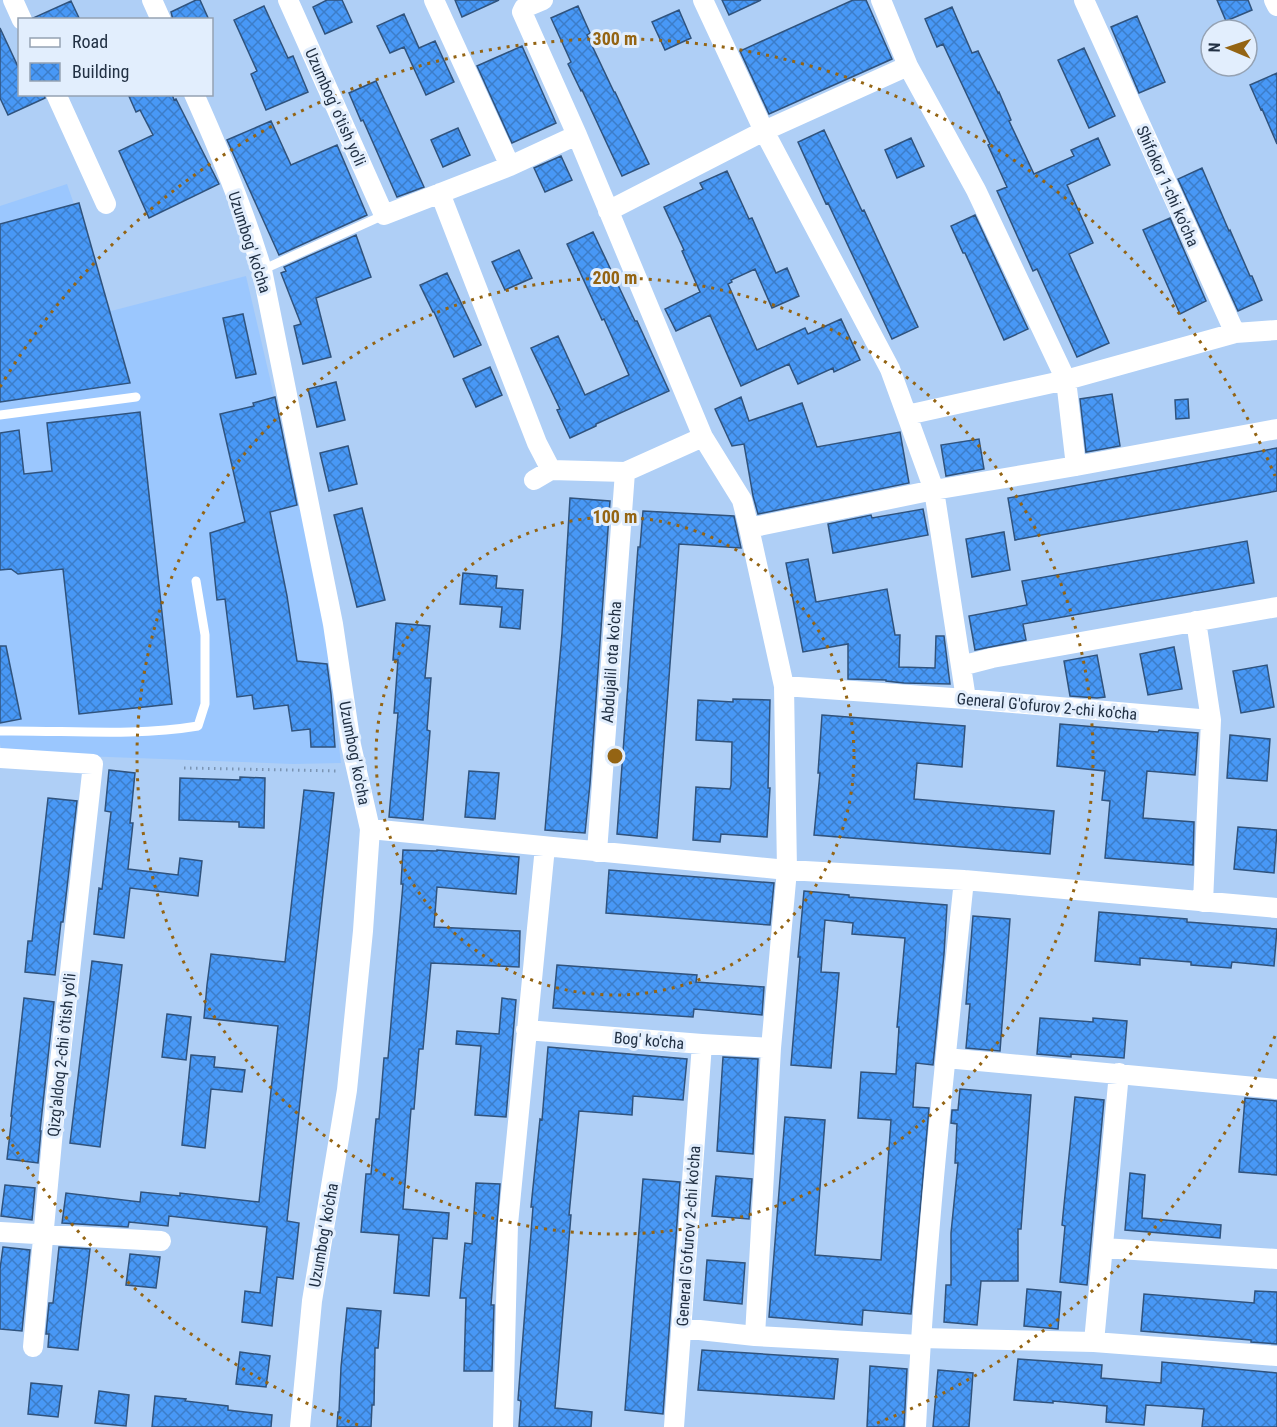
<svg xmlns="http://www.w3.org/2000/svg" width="1277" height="1427" viewBox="0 0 1277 1427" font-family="'Roboto Condensed',sans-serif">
  <defs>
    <pattern id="building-cross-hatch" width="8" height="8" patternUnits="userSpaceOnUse" patternTransform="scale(1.5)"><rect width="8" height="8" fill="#4898f6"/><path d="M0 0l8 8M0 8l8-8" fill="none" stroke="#3c7dc9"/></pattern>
  </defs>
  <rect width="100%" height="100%" fill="#afcff6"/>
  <path fill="#9bc7fe" d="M67 184 111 311 246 276 321 596 341 763 293 764 2 753 0 744V206Z"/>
  <path fill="url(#building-cross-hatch)" stroke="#30537d" stroke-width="1.5" d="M196 0H200L209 20H173L171 12Z
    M327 0H342L352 22 325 34 313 7Z
    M455 0H499L462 17Z
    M722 0H761L729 15Z
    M853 0H866L892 59 769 114 740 51Z
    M1217 0H1248L1252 10 1226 21Z
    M71 1 80 20H34L33 18Z
    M264 6 288 58 293 56 308 92 266 110 251 74 257 71 234 20Z
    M578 6 590 33 587 35 614 92H615L649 164 622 176 582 90 581 91 568 64 571 62 551 18Z
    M952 7 972 53 978 51 998 93 999 92 1011 120 1009 121 1034 174 1074 156 1071 150 1098 138 1110 165 1067 185 1093 243 1069 254 1109 343 1077 357 1037 269 1033 271 997 191 1007 187 988 145 990 144 943 44 937 47 925 19Z
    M679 10 691 38 665 50 652 22Z
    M404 14 419 48 435 41 454 82 426 95 404 47 390 53 377 26Z
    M1137 16 1165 82 1139 93 1111 27Z
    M0 28 20 71V94H44L45 98 8 115 0 98Z
    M522 46 556 123 512 143 477 66Z
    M1084 48 1115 116 1089 128 1058 60Z
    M1277 73V144L1262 109 1261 110 1250 85Z
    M376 81 424 187 397 197 363 120 361 121 349 93Z
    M128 94H172L174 100 176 99 219 184 149 218 119 151 153 135 140 110 136 112Z
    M271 121 291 165 337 145 367 215 279 255 227 140Z
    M458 128 470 155 443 167 431 140Z
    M824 130 862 211 864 210 918 327 892 339 828 203 826 204 798 142Z
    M911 138 924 166 897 178 885 150Z
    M561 156 572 180 545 192 534 168Z
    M1202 168 1229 231 1230 230 1250 276H1252L1262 300 1238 311 1178 179Z
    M727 171 749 219 752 218 776 273 787 268 799 296 772 308 755 269 731 280 732 282 728 284 757 350 805 328 808 334 841 319 860 360 834 372 833 368 798 384 789 364 741 386 710 315 676 331 665 309 700 292 682 251 684 250 664 207 703 189 700 183Z
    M79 203 130 383 0 402V224Z
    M975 215 1028 329 1004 340 965 253H963L951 226Z
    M1170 218 1206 301 1180 314 1143 230Z
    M593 232 635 321H637L669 391 596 424V426L570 438 557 410 560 409 531 348 558 336 585 395 629 375 604 319 602 320 567 244Z
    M356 235 371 277 316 298 331 357 303 364 294 326 301 324 281 273 286 271 284 267Z
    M519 250 532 278 505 290 492 262Z
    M447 273 481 345 454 357 434 312H433L420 285Z
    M243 314 256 374 236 378 223 318Z
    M490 367 502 395 476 407 463 379Z
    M336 382 345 420 317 427 308 389Z
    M1112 394 1120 446 1086 452 1080 399Z
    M275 397 297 505 270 512 287 596 297 661 327 664 331 694 335 747H311L310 729 292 731 288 705 254 709 252 695 237 697 225 599 217 600 210 533 245 522 220 414 254 406 253 403Z
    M741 397 749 421 802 403 817 447 900 432 909 483 758 514 753 496 744 444 732 446 715 409Z
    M1188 399 1189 418 1176 419 1175 400Z
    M140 412 172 704 79 714 63 569 18 574 11 569 0 570V433L19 430 24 474 52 471 47 423Z
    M979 439 984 469 946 476 941 445Z
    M348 446 357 484 329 491 320 453Z
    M1277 448V491L1015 540 1008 498Z
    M570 498 610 501 590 784 585 833 545 830 562 633Z
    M362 508 385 600 357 607 334 515Z
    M923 509 928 535 833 553 828 524 871 515 872 518Z
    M643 511 734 516 741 548 679 544 657 838 617 834 638 547H640Z
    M1004 532 1010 570 972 577 966 539Z
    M1247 541 1254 583 1023 624 1026 640 975 650 969 616 1027 605 1022 581Z
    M808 559 816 602 887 589 895 635H900L899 667 935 668 936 636H944L950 684 904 683 886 681V680L848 679V644L803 652 786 563Z
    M463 573 497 576 496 588 523 590 520 629 500 627 502 607 460 604Z
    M396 623 430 626 425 678H431L427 730 430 731 423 820 389 817 398 713H394L398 660H393Z
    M0 646H6L21 719 0 723Z
    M1174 647 1182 689 1148 695 1140 654Z
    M1097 655 1105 697 1097 698 1070 696 1064 661Z
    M1267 665 1274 707 1241 713 1233 671Z
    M733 699 770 700 768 788H770L767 837 721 834 720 842 693 840 696 787 730 789 731 785 732 742 696 740 698 700 733 702Z
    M822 715 965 726 962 767 917 763 914 799 1054 811 1050 854 814 835 820 773H818Z
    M1060 724 1158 732 1159 730 1198 733 1195 775 1147 771 1143 818 1194 822 1193 865 1105 858 1110 801 1102 800 1105 771 1057 766Z
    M1230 735 1270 739 1267 781 1227 778Z
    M109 770 135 773 130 823H133L128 869 178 875 180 858 202 861 198 896 130 888 124 938 94 934 99 888 102 889 111 812 105 811Z
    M469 771 499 773 495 819 465 817Z
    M240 777 265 778 264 828 239 827V822L179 820 180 778 240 780Z
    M304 790 334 793 287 1221 299 1223 293 1279 277 1277 272 1326 242 1322 245 1291 260 1293 267 1227 169 1216 168 1226 129 1222 128 1227 62 1223 66 1193 140 1202 141 1192 180 1196V1193L259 1202 278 1026 204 1018 207 985 211 954 285 962Z
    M48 798 77 801 63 922H61L55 975 25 972 28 941H32Z
    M1238 827 1277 830 1274 873 1234 869Z
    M403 850 437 851V850L519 857 516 894 437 887 434 927 520 931 519 967 431 963 423 1049H419L414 1109H411L403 1209 449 1213 447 1239 433 1238 429 1296 394 1293 399 1235 361 1232 366 1174H371L376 1119H379L384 1058H388L403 884H401Z
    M609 870 774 883 770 925 606 913Z
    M804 891 849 895V897L947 905 944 954 933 1065 916 1063 913 1107 929 1108 911 1314 863 1310 862 1325 769 1317 785 1117 825 1120 815 1255 881 1260 891 1120 858 1118 861 1072 896 1074 899 1027H897L905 938 852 934 853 923 825 920 821 972 839 973 831 1068 791 1065 800 957H798Z
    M1099 912 1187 919V922L1277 929 1274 966 1232 962 1231 968 1191 965V962L1140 958V965L1095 961Z
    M973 916 1010 919 1000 1051 966 1048 970 1004H966Z
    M92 961 122 965 100 1147 70 1143Z
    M557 965 697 975 696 982 764 987 762 1015 694 1009 693 1017 553 1008Z
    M24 998 54 1002 40 1131H41L38 1163 7 1159 12 1116H11Z
    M502 998 516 1000 506 1117 475 1115 481 1046 456 1044 457 1031 499 1034Z
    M167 1014 191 1017 186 1060 162 1057Z
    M1040 1018 1093 1022V1018L1127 1021 1124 1058 1071 1054V1057L1037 1054Z
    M548 1047 687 1059 683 1100 633 1096 632 1115 579 1111 569 1215H571L555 1408 592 1412 591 1427H519L521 1401 518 1400 533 1207H531L540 1119 542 1120Z
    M191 1055 215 1057 214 1067 245 1070 242 1092 211 1089 205 1148 182 1145Z
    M723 1057 758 1059 753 1154 717 1151Z
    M960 1089 1031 1095 1021 1229H1018V1281H981L977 1325 944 1322 946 1285H951V1233L958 1163H955L957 1124 951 1123 952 1110H958Z
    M1075 1097 1104 1100 1087 1285 1060 1282 1065 1226 1062 1225Z
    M1245 1098 1277 1101V1175L1239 1172Z
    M1130 1173 1145 1175 1142 1218 1221 1225 1220 1238 1125 1230Z
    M716 1176 752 1179 749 1219 712 1216Z
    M643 1179 680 1182 663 1414 625 1410Z
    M476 1183 500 1184 491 1305H494L492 1371H464L466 1298H460L465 1243 472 1244Z
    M5 1185 35 1188 32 1220 1 1216Z
    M3 1247 30 1250 22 1331 0 1329V1269Z
    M59 1247 90 1249 78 1350 48 1347 49 1334H46L49 1303H53Z
    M130 1254 160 1257 156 1288 126 1285Z
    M707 1260 745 1263 742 1304 704 1300Z
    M1027 1289 1061 1292 1058 1329 1024 1326Z
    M1255 1291 1277 1292V1344L1251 1342V1340L1141 1331 1144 1294 1254 1303Z
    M347 1308 381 1311 378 1348H375L374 1405H372L371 1427H337L338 1412H339L341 1367Z
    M702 1350 838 1359 834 1399 698 1390Z
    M240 1352 270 1356 266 1387 236 1384Z
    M1018 1359 1102 1365 1101 1378 1161 1383 1162 1362 1277 1373V1427H1202L1204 1409 1146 1405 1144 1425 1106 1422 1107 1406 1053 1401V1403L1014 1400Z
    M870 1366 907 1369 904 1427H867Z
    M938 1370 973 1373 969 1427H933Z
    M31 1383 62 1386 58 1417 28 1414Z
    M99 1391 129 1395 126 1426 95 1423Z
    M155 1396 186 1399 185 1401 228 1406V1410L272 1415 271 1427H152Z"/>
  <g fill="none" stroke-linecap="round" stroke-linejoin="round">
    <path stroke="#7b95b4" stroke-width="3" stroke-dasharray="1.5 4.5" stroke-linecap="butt" d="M184 768 340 771"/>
    <path stroke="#fff" stroke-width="9" d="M262 270 384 215
      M0 415 136 397
      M0 731C66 730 132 737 198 726L205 704V635L196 581"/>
    <path stroke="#fff" stroke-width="20" d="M13 0 22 20
      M152 0 161 20
      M288 0 384 215 510 166 577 135
      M434 0 510 166
      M543 0 524 8 522 12 577 135 703 437 742 500 749 528 784 686 787 870 771 1048 755 1336
      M703 0 764 131 890 369 934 490 966 699
      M881 0 908 66 976 190 1066 380 1076 466
      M1084 0 1235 333 1277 330
      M1274 0 1277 6
      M56 94 106 204
      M194 94C220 152 244 210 262 270L333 624 351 745 370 829 363 931 347 1090 312 1301 300 1427
      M440 193 537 443 551 470
      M608 211 764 131 908 66
      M907 415 1066 380 1235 333
      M534 480 551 470 625 472 703 437
      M749 528 934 490 1076 466 1277 429
      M1196 621 1211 720 1203 902
      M961 666 992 658 1277 607
      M784 686 966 699 1211 720
      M0 758 93 764 56 1098 33 1347
      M370 829 787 870 964 880 1277 908
      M597 852 625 472
      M526 1030 702 1044 771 1048
      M946 1058 1277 1089
      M0 1232 161 1241
      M1103 1248 1277 1259
      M681 1328 755 1336 920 1345
      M921 1338 1094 1342 1277 1356
      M1094 1342 1119 1073
      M503 1427 508 1224 545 847
      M674 1427 702 1044
      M916 1427C925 1244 945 1062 964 880"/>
  </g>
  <g fill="none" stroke="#946413" stroke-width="3" stroke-dasharray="3 6">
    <circle cx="615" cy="756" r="239"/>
    <circle cx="615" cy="756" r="478"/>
    <path d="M1275 1036A717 717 0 0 1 872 1425M358 1425A717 717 0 0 1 0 1125M0 387A717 717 0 0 1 1275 476"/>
  </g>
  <g text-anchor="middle" stroke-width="6" stroke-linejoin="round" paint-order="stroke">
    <g font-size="16" fill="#223144" stroke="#e2eefd">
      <text transform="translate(336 107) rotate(66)" y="6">Uzumbog' o'tish yo'li</text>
      <text transform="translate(1168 186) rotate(66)" y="6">Shifokor 1-chi ko'cha</text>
      <text transform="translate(250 242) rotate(72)" y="6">Uzumbog' ko'cha</text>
      <text transform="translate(611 662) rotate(-86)" y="6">Abdujalil ota ko'cha</text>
      <text transform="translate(1047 706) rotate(5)" y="6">General G'ofurov 2-chi ko'cha</text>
      <text transform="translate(355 753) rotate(79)" y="6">Uzumbog' ko'cha</text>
      <text transform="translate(649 1040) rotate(5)" y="6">Bog' ko'cha</text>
      <text transform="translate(61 1055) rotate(-84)" y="6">Qizg'aldoq 2-chi o'tish yo'li</text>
      <text transform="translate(323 1235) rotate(-80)" y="6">Uzumbog' ko'cha</text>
      <text transform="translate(688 1236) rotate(-86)" y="6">General G'ofurov 2-chi ko'cha</text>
    </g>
  </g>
  <circle cx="615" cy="756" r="9" fill="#946413" stroke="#e2eefd" stroke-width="3"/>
  <g font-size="18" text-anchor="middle" font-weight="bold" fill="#946413" stroke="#e2eefd" stroke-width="6" stroke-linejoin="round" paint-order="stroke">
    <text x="615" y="45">300 m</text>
    <text x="615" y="284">200 m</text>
    <text x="615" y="523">100 m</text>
  </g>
  <rect x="18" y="18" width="195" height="78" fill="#e2eefd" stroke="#95a2b3" stroke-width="1.5"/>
  <rect x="30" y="38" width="30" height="9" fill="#ffffff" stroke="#95a2b3" stroke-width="1.5"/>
  <text x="72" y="48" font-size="18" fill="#223144">Road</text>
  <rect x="30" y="63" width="30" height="18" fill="url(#building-cross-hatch)" stroke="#95a2b3" stroke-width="1.5"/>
  <text x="72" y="78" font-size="18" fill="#223144">Building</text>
  <g transform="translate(1229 48) rotate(272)"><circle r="28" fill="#e2eefd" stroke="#95a2b3" stroke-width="1.5"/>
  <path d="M0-4.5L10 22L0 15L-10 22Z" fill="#946413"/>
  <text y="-9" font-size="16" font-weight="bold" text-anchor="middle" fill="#223144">N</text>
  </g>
</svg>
